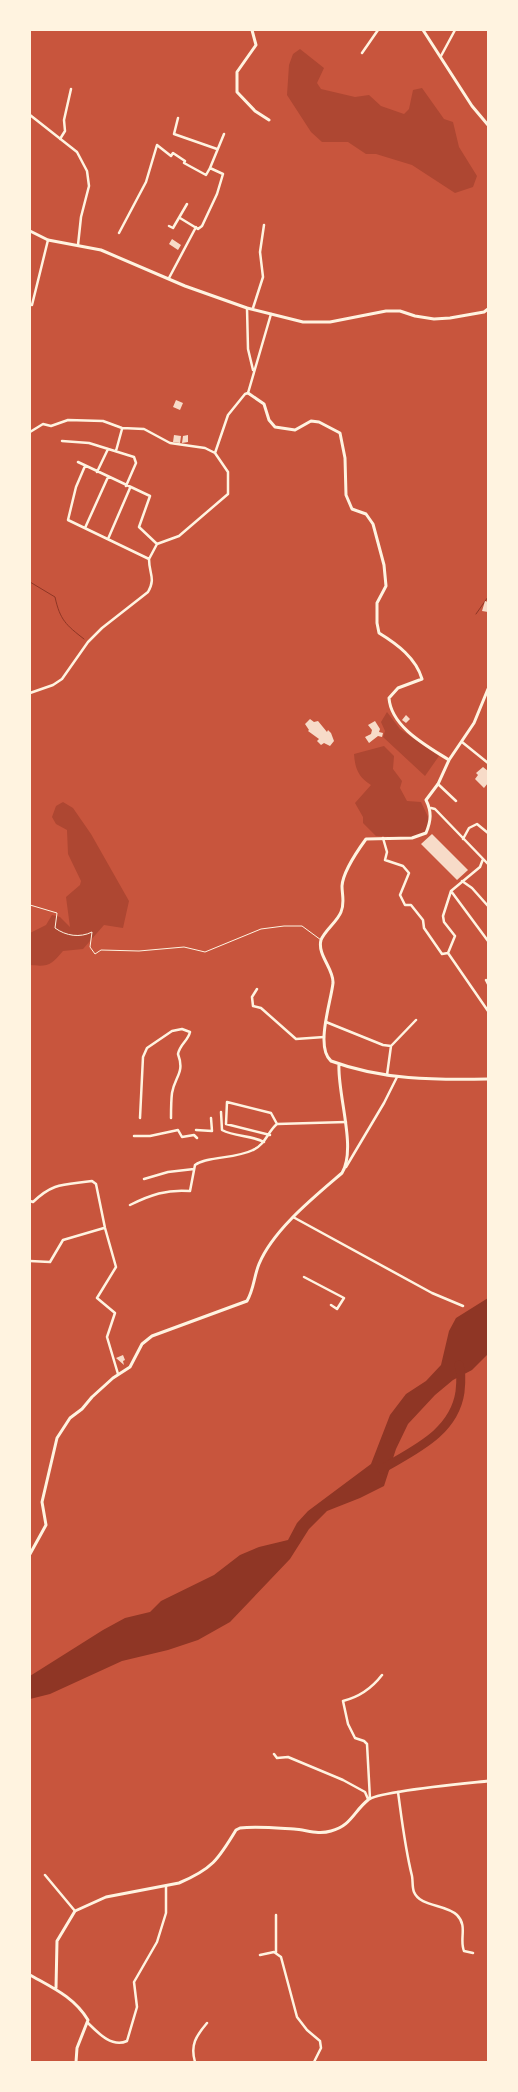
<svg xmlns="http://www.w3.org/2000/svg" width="518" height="2092" viewBox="0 0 518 2092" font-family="'Source Sans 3',sans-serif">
  <rect width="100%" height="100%" fill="#c8553d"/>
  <path fill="#ae4732" d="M300 49 324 68 317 83 321 89 355 97 369 95 381 106 404 114 409 109 413 90 422 88 444 119 453 122 459 147 477 176 473 187 455 193 412 165 376 154H366L348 142H322L311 132 287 95 289 65 293 54Z
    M387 712 400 729 439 756 425 776 383 737 385 731 381 722Z
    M384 746 394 756 393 769 402 781 400 788 407 801 421 802 429 819 425 834 413 838 376 836 363 823V817L355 803 371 785C358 777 355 768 354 754Z
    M63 802 73 808 91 834 129 901 123 928 104 925 83 949 63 951C51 965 49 967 30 965V933L46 925 52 915 60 917 70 927 66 897 80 885 81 881 68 854 67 830 56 824 52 817 56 806Z"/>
  <path fill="#8f3625" d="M488 1298V1354L472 1370 453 1380 435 1395 408 1424 396 1449 384 1486 360 1498 327 1511 309 1529 290 1559 230 1622 198 1640 168 1650 122 1661 50 1694 30 1699V1676L103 1630 125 1618 150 1612 161 1601 214 1575 240 1555 259 1547 288 1540 297 1523 308 1511 371 1464 390 1415 406 1394 426 1381 441 1365 449 1331 456 1318Z"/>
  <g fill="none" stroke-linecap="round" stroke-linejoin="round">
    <path stroke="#8f3625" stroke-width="1" d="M30 582 55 597C60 620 66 625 84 639
      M476 614 488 597"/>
    <path stroke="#8f3625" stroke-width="9" d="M382 1469C414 1450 454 1433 460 1392 461 1383 462 1373 459 1365"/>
  </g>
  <path fill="#f7dbc8" d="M172 239 181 245 178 250 169 244Z
    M176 400 183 403 180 410 173 407Z
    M174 435 181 436 180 443 173 442Z
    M188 435V442L182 443 183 436Z
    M485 601 488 602V612L482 611Z
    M406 715 410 719 406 723 402 720Z
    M310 719 314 722 318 721 327 732 328 730 331 733 334 741 330 746 324 743 321 745 317 741 319 739 308 731 309 730 305 724Z
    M375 721 380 729 379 732 383 733 382 737 378 736 369 743 365 737 371 734 372 730 368 725Z
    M483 767 488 771V783L484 788 475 779 478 775 476 773Z
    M432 834 468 870 457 880 421 844Z
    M123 1355 125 1360 123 1361 124 1365 116 1358Z"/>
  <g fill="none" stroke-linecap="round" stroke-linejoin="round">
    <path stroke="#fff3e0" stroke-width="1" d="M30 905 57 913 55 928C66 936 80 938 92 932L90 947 95 954 101 950 139 951 184 947 205 952 261 929 284 926H302L321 940"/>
    <path stroke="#fff3e0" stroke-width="2.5" d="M362 53 378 30
      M441 56 455 30
      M30 115 77 152 87 171 89 186 81 217 78 245
      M178 118 174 134 217 149
      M60 139 65 131 64 120 71 89
      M210 168 224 134
      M169 226 173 228 187 204
      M119 233 146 182 157 145 171 156 173 153 185 161 184 163 206 175 210 168 223 174 217 194 202 226 198 229 180 218
      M169 278 196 227
      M32 305 48 240
      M247 308 248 349 253 370
      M253 308 263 277 260 252 264 225
      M30 432 43 424 51 426 68 420 103 421 122 428 144 429 170 443 205 448 215 453
      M62 441 89 443 134 457 136 463 126 486
      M116 451 122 429
      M78 462 150 496 139 527 157 544
      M85 466 76 487 68 520 149 559
      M97 472 108 449
      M85 528 108 477
      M108 539 130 488
      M30 693 53 685 62 679 88 642 102 628 148 592C156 578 149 574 149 559L157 544 179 536 228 494V472L215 453 228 415 245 394 248 393 271 314
      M462 742 488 763
      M438 784 456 801
      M431 808 435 809 488 864
      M383 838 387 852 385 860 403 866 409 873 400 895 405 905H411L423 920 424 928 442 954 448 953 488 1011
      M463 839 469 828 477 824 488 833
      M483 859 480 867 451 891 488 941
      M462 881 472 888 488 906
      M448 953 455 936 444 922 443 916 451 891
      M486 980 488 984
      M257 989 252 997 253 1006 261 1008 296 1039 324 1037
      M326 1022 383 1045 391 1046
      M387 1075 391 1046 416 1020
      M221 1112 222 1130C235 1137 251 1135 264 1142
      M140 1118 143 1057 147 1048 172 1031 182 1029 190 1032C188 1041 180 1044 178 1054 185 1073 175 1076 172 1093 171 1101 171 1109 171 1118
      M196 1130 212 1131 211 1118
      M270 1135 226 1124 227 1102 271 1113 277 1124
      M134 1136H150L178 1130 182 1137 194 1135 197 1138
      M346 1167 384 1103 397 1077
      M144 1179 168 1172 194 1169
      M30 1201 33 1202C54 1182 64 1185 92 1181L96 1184 105 1228 116 1267 97 1298 115 1313 107 1337 118 1374
      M130 1205C150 1195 167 1189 190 1191L195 1165C208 1156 235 1159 253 1150 266 1144 268 1131 277 1124L346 1122
      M293 1217 432 1293 463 1306
      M30 1261 50 1262 63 1240 104 1228
      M304 1277 344 1298 337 1309 331 1305
      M274 1754 277 1758 288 1757 343 1780 365 1792 368 1799
      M398 1792C402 1821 405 1848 412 1876 413 1881 412 1887 414 1892 420 1907 446 1904 457 1915 468 1926 459 1939 464 1951L473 1953
      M370 1799 367 1744 364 1741 355 1738 348 1724 343 1701C359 1697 372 1688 382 1675
      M45 1875 75 1911
      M276 1952V1915
      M260 1955 274 1952 281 1957 297 2017 307 2030 320 2041 321 2048 314 2062
      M88 2023C98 2033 112 2048 127 2041L137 2007 134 1982 157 1942 166 1913V1886
      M195 2062C190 2045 196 2036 207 2023"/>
    <path stroke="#fff3e0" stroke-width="3" d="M252 30 256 45 237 72V92L255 111 269 120
      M248 393 264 404 269 420 275 427 295 430 311 421 319 422 340 433 345 458 346 495 352 509 366 514 373 524 384 565 386 586 377 603V623L379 633C397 644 416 658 422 679L398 688 389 698C391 727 427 746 449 760
      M488 689 474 723 449 760 438 784 426 800C432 812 431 821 426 833L412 838 366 839C358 850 343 871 342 886 342 895 345 903 341 912 337 922 325 930 321 940 317 955 334 969 333 983 331 1002 315 1047 331 1061 382 1080 434 1080 488 1079
      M30 1554 46 1525 42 1502 57 1438 70 1418 82 1409 92 1397 113 1378 130 1367 142 1344 152 1336 247 1301C254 1289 254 1276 259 1264 273 1230 314 1197 342 1173 357 1149 337 1093 339 1064
      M30 1975C53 1988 74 1997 88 2020L77 2048 76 2062
      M56 1988 57 1941 75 1911 106 1897 179 1883C212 1869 218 1860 236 1830L240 1828C256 1826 277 1828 294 1829 307 1830 318 1835 331 1831 351 1826 354 1811 368 1800 378 1791 470 1783 488 1781"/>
    <path stroke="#fff3e0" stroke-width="3" d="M423 30 472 106 488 125
      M30 231 48 240 101 250 185 286 247 308 303 322H330L386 311H400L415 316 434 319 450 318 484 312 488 309"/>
  </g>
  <rect width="518" height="2092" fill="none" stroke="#fff3e0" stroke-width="62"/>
</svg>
